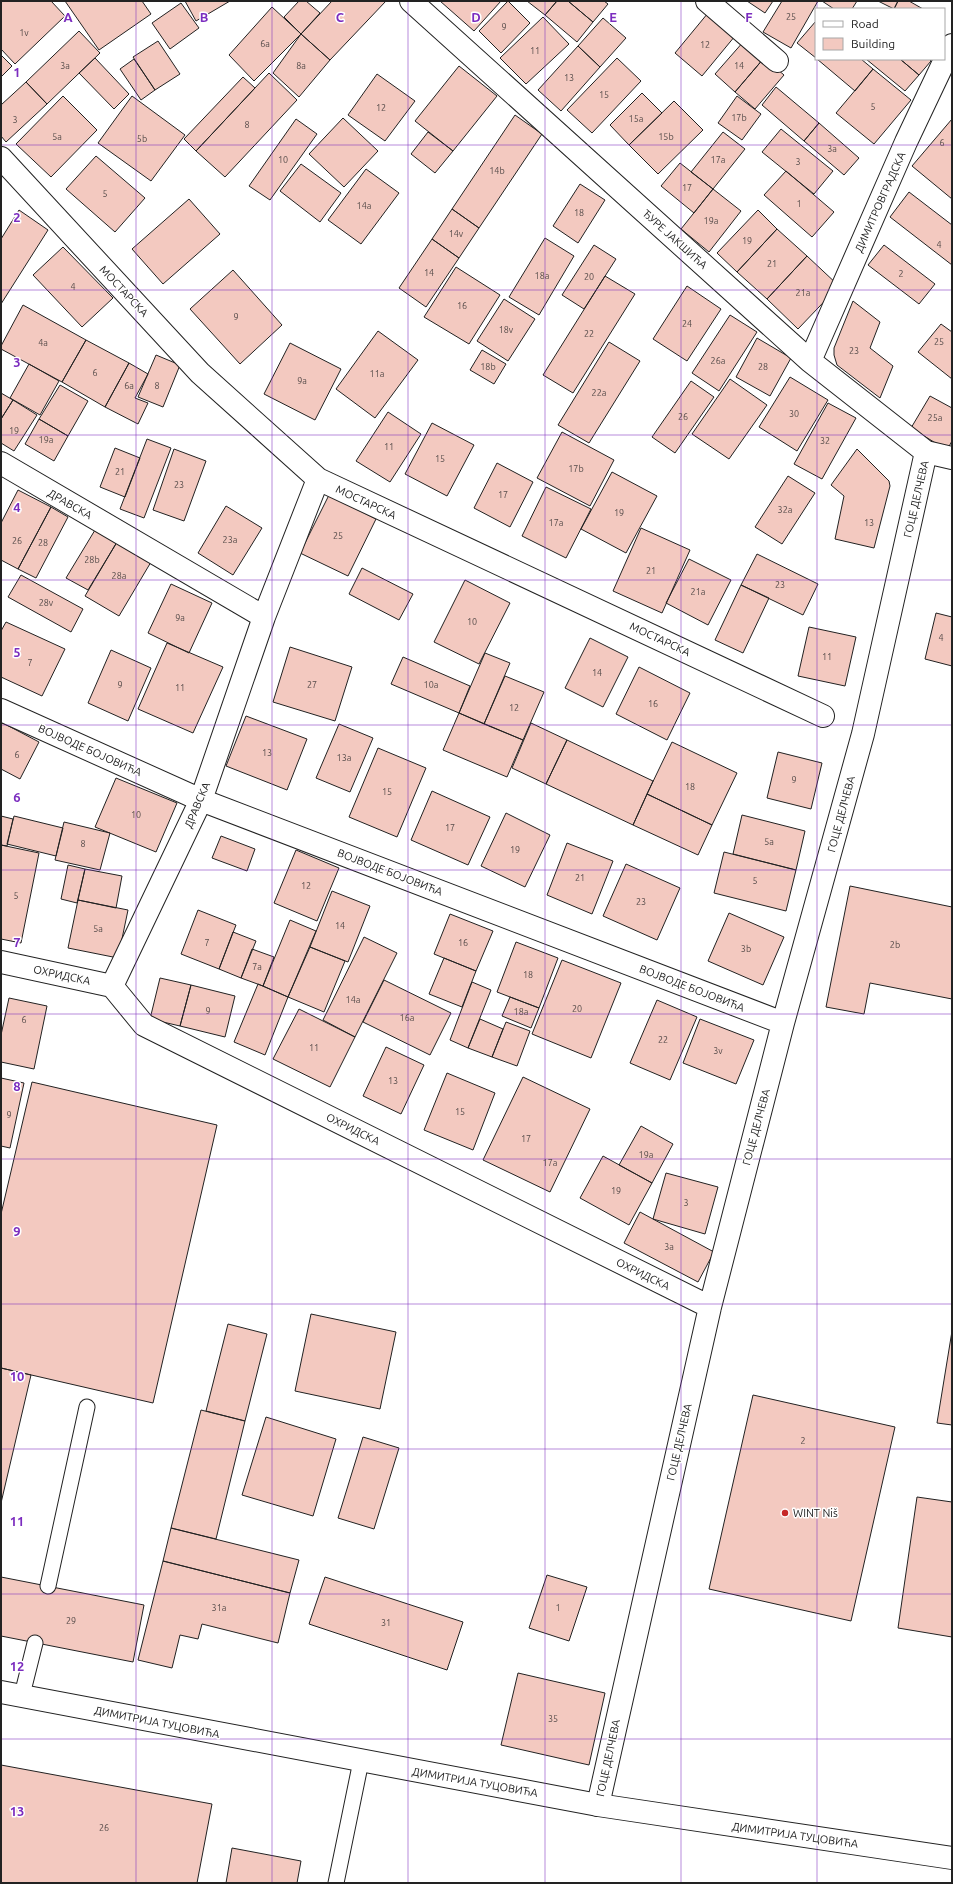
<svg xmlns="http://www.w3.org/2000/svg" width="953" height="1884" viewBox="0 0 953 1884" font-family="Ubuntu,sans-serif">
  <rect width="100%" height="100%" fill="#fff"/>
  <path fill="#f3c9c0" stroke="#222" d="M1 1H51L65 16 15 64 1 49Z
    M65 1H142L151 14 99 50Z
    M185 1H230L196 21Z
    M299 1H306L320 13 301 34 284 17Z
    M332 1H386L330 60 301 34Z
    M440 1H501L474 31Z
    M508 1 530 23 501 53 479 31Z
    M527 1H557L545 15Z
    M557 1H568L593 22 577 42 545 15Z
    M568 1H604L608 4 593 22Z
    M747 1H773L765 13Z
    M782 1H818L791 48 763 32Z
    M822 1H857L852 9H834Z
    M878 1H898L894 9Z
    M898 1H909L923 9H894Z
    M181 3 199 28 170 49 152 23Z
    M272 7 301 34 254 81 229 55Z
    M708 13 735 36 702 76 675 53Z
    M543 17 569 44 526 84 500 58Z
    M603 18 626 38 600 67 578 46Z
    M816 21V58L797 43Z
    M79 31 100 53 47 104 26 82Z
    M301 34 330 60 299 97 273 73Z
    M158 41 180 74 155 90 133 57Z
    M744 41 764 58 735 92 715 74Z
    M578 46 600 67 561 111 538 90Z
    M1 55 12 66 1 77Z
    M95 58 129 94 114 109 79 73Z
    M617 58 641 81 592 133 567 110Z
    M764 58 784 75 755 109 735 92Z
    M134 59 155 90 141 100 120 69Z
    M817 59H861L873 69 855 91Z
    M866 59H900L919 75 905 91Z
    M900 59H929L931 61 919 75Z
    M459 66 497 96 453 151 415 121Z
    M873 69 911 100 874 144 836 113Z
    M269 73 297 100 225 177 196 151Z
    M377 74 415 101 385 141 348 115Z
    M243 77 255 88 196 151 184 139Z
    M26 82 47 104 6 142 1 136V105Z
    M776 87 819 123 804 141 762 105Z
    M642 93 662 113 629 145 610 125Z
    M63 96 97 130 51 177 16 144Z
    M132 96 185 135 151 181 98 143Z
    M737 96 761 114 742 140 718 123Z
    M674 101 703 130 658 174 629 145Z
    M515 115 542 134 479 228 452 209Z
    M343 118 378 151 344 187 309 154Z
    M296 119 317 134 270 200 249 186Z
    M952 119V199L912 166Z
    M819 123 859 158 844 175 804 141Z
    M781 129 833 171 814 194 762 152Z
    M428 132 453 151 435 173 411 154Z
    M723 132 745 149 713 189 691 172Z
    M96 156 145 198 115 232 66 189Z
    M680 163 713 189 694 213 661 186Z
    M301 164 341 193 320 222 280 191Z
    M366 169 399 193 361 244 328 220Z
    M786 171 834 212 812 237 764 195Z
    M580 184 605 200 578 243 553 226Z
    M713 189 741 211 709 252 681 229Z
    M909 192 952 225V265L890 217Z
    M189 199 220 234 163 284 132 249Z
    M452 209 479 228 459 258 432 239Z
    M19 210 48 230 1 304V239Z
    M758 210 777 229 737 272 717 253Z
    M777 229 807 256 767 299 737 272Z
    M545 238 574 256 539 315 509 297Z
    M432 239 459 258 426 307 399 288Z
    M594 245 616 259 584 309 562 295Z
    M884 245 935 284 919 304 868 265Z
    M63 247 113 298 82 327 33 275Z
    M807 256 839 286 798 329 767 299Z
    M456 267 500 295 469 344 424 317Z
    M233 270 282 325 240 364 190 309Z
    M605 276 635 294 573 393 543 375Z
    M687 286 721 309 687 361 653 339Z
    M504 299 535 319 508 361 477 341Z
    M853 301 880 322 870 348 893 366 880 398 837 365 834 355V348Z
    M23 305 86 340 62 382 1 349V346Z
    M730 315 757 332 719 391 692 373Z
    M941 324 952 332V379L918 352Z
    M378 331 418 360 375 418 336 389Z
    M757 338 791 358 770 396 736 377Z
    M86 340 129 363 105 407 62 382Z
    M609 342 640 361 589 443 558 425Z
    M290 343 341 369 315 420 264 394Z
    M482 350 506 364 494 384 470 370Z
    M156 355 180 365 163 407 138 397Z
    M129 363 148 374 135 398 148 403 138 424 105 407Z
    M29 364 59 381 40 415 10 398Z
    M790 377 828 400 797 451 759 427Z
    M730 379 767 405 729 459 692 434Z
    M691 381 714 397 675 453 652 437Z
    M60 385 88 401 68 436 39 419Z
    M1 393 13 400 1 419Z
    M930 396 952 408V441L947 450 911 428Z
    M13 400 37 415 14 451 1 443V419Z
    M828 403 856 418 822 479 794 464Z
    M388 412 421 434 390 482 356 461Z
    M39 419 68 436 54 461 25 444Z
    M432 423 474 445 447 496 405 474Z
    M562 432 614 460 590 506 537 478Z
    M147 439 171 448 144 518 120 509Z
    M115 448 140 458 125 497 100 487Z
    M174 449 206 461 184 521 153 510Z
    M857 449 889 481 890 486 874 548 835 539 844 496 831 485Z
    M497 463 533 482 510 527 474 508Z
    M612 472 657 496 626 553 581 529Z
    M788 476 815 493 782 544 755 527Z
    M546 487 591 509 566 558 522 536Z
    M18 490 51 507 18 569 1 560V523Z
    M329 495 376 519 348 576 300 553Z
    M226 506 262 528 233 575 198 553Z
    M51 507 68 517 36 578 18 569Z
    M641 528 690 550 662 613 613 591Z
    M95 530 117 542 88 590 66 578Z
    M117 542 151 562 119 616 85 596Z
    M757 554 818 584 803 615 741 585Z
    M689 559 731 580 708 625 666 603Z
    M362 568 413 594 399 620 349 594Z
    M21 575 83 609 71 632 8 597Z
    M465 580 510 603 479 664 434 642Z
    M171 584 212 603 189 653 148 633Z
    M741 585 769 598 743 653 715 640Z
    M936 613 952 617V666L925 659Z
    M6 622 65 649 42 696 1 677V631Z
    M809 627 856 637 845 686 798 676Z
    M590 638 628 657 603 707 565 688Z
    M167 643 223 667 193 733 138 709Z
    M290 647 352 667 335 721 273 702Z
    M111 650 151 668 128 721 88 703Z
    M485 653 510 663 484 724 459 713Z
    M403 657 470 686 459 713 391 684Z
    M639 667 690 693 667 740 616 714Z
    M505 676 544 692 523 740 484 724Z
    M459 713 523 740 507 777 443 750Z
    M246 716 307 739 287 790 226 766Z
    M1 722 39 742 20 779 1 769Z
    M531 723 567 740 546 784 512 768Z
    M339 724 373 738 350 792 316 778Z
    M567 740 653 781 633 825 546 784Z
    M672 742 737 773 712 825 647 794Z
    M378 748 426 768 397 837 349 817Z
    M778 752 822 763 811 809 767 798Z
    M116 778 177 803 156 852 95 827Z
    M432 791 490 817 468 865 411 840Z
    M647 794 712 825 698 855 633 825Z
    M506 813 550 835 525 887 481 866Z
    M742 815 805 831 796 870 733 854Z
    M1 816 13 819 7 846 1 845Z
    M14 816 63 828 56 856 7 844Z
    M64 822 110 833 100 870 55 860Z
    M221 836 255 849 247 871 212 858Z
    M567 843 613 861 592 914 547 895Z
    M1 845 39 853 21 943 1 939Z
    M296 850 339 868 317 921 274 903Z
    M724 852 796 870 786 911 714 893Z
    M626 864 680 888 657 940 603 916Z
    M68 865 85 869 77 903 61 899Z
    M85 869 122 876 116 908 78 900Z
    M850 886 952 907V999L870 983 864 1014 826 1007Z
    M332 891 370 906 348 962 310 947Z
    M78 900 128 910 118 958 68 948Z
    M198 910 236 925 219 969 181 954Z
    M729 913 784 937 763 985 708 961Z
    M450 914 493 931 476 971 434 954Z
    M290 920 316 931 288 997 263 986Z
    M233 932 256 941 241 978 219 969Z
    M364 937 397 953 355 1037 323 1020Z
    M516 942 558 958 539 1008 497 992Z
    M310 947 345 961 324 1012 288 997Z
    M252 949 274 957 263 986 241 978Z
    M444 958 476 971 462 1007 429 994Z
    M562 960 621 983 591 1058 532 1034Z
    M160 978 191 985 180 1026 150 1019Z
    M384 980 451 1013 430 1055 363 1022Z
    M472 982 491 990 468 1048 450 1040Z
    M258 984 288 997 265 1055 234 1042Z
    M191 985 235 996 225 1037 180 1026Z
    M510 997 539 1008 531 1028 502 1016Z
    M9 998 47 1006 34 1069 1 1062V1035Z
    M657 1000 697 1017 670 1080 630 1063Z
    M299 1009 355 1037 330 1087 273 1059Z
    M480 1019 503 1029 492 1057 468 1048Z
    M700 1019 754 1040 736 1084 683 1063Z
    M506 1022 530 1031 517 1066 492 1057Z
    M386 1047 424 1065 401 1114 363 1096Z
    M447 1073 495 1093 473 1150 424 1130Z
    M523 1077 590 1109 550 1192 483 1160Z
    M1 1078 24 1083 10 1148 1 1146Z
    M32 1082 217 1125 153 1403 1 1368V1214Z
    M641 1126 673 1144 652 1183 619 1165Z
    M603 1156 652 1183 629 1225 580 1198Z
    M666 1173 718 1187 705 1234 653 1219Z
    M640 1212 714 1252 698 1282 624 1243Z
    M311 1314 396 1332 380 1409 295 1391Z
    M228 1324 267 1334 245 1421 206 1411Z
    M952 1331V1425L937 1423Z
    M1 1368 31 1375 1 1503Z
    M753 1395 895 1427 851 1621 709 1589Z
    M201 1410 245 1421 216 1539 171 1528Z
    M266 1417 336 1439 313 1516 242 1495Z
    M363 1437 399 1448 374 1529 338 1518Z
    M917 1497 952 1502V1637L898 1628Z
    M171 1528 299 1560 290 1593 163 1561Z
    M163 1561 290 1593 278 1643 202 1624 198 1639 180 1635 172 1668 138 1660Z
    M547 1575 587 1587 569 1641 529 1628Z
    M1 1577 144 1605 133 1662 1 1636Z
    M325 1577 463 1622 447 1670 309 1624Z
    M518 1673 605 1693 589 1765 501 1745Z
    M1 1765 212 1804 197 1883H1Z
    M232 1848 301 1861 297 1883H226Z"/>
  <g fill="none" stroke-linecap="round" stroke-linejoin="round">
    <g stroke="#222" stroke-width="17">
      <path id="lane" d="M48 1586 87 1407
        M22 1695 35 1643
        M336 1883 361 1761"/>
    </g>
    <g stroke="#222" stroke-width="24">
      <path id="street" d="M411 1 810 361 926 452 952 458
        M707 1 777 61
        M1 158 200 373 318 479 823 716
        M810 361 906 142 952 45
        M1 463 264 617
        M1 710 201 800 783 1023
        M1 962 112 986 144 1025 710 1307
        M112 986 201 800 264 617 318 479
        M598 1805 710 1307 783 1023 863 734 926 452"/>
    </g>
    <g stroke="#222" stroke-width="24">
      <path id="secondary" d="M1 1692 598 1805 952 1858"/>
    </g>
    <use href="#lane" stroke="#fff" stroke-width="15"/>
    <use href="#street" stroke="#fff" stroke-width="22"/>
    <use href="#secondary" stroke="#fff" stroke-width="22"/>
  </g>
  <path fill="none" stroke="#7b2cbf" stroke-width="1" stroke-opacity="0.55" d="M136 1V1883M272 1V1883M408 1V1883M545 1V1883M681 1V1883M817 1V9M817 59V1883M1 145H952M1 290H952M1 435H952M1 580H952M1 725H952M1 870H952M1 1014H952M1 1159H952M1 1304H952M1 1449H952M1 1594H952M1 1739H952"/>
  <circle fill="#c62828" stroke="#fff" stroke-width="1.5" cx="785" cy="1513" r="4"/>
  <g text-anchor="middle" stroke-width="3" stroke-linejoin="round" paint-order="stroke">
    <g font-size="9" fill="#564c4a">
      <text x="791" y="20">25</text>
      <text x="504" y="30">9</text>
      <text x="24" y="36">1v</text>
      <text x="265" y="47">6a</text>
      <text x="705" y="48">12</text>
      <text x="535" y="54">11</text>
      <text x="65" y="69">3a</text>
      <text x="301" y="69">8a</text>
      <text x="739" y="69">14</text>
      <text x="569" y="81">13</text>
      <text x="604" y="98">15</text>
      <text x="873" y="110">5</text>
      <text x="381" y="111">12</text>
      <text x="739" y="121">17b</text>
      <text x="636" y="122">15a</text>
      <text x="15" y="123">3</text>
      <text x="247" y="128">8</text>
      <text x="57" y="140">5a</text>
      <text x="666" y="140">15b</text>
      <text x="142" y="142">5b</text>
      <text x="942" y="146">6</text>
      <text x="832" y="152">3a</text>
      <text x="283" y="163">10</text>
      <text x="718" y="163">17a</text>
      <text x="798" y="165">3</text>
      <text x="497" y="174">14b</text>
      <text x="687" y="191">17</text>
      <text x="105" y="197">5</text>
      <text x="799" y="207">1</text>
      <text x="364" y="209">14a</text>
      <text x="579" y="216">18</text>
      <text x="711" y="224">19a</text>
      <text x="456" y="237">14v</text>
      <text x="747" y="244">19</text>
      <text x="939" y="248">4</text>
      <text x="772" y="267">21</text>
      <text x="429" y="276">14</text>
      <text x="901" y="277">2</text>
      <text x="542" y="279">18a</text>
      <text x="589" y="280">20</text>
      <text x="73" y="290">4</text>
      <text x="803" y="296">21a</text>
      <text x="462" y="309">16</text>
      <text x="236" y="320">9</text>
      <text x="687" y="327">24</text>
      <text x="506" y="333">18v</text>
      <text x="589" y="337">22</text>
      <text x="939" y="345">25</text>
      <text x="43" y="346">4a</text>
      <text x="854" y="354">23</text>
      <text x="718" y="364">26a</text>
      <text x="488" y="370">18b</text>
      <text x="763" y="370">28</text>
      <text x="95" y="376">6</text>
      <text x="377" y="377">11a</text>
      <text x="302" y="384">9a</text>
      <text x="129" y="389">6a</text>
      <text x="157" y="389">8</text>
      <text x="599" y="396">22a</text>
      <text x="794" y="417">30</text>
      <text x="683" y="420">26</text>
      <text x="935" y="421">25a</text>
      <text x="14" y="434">19</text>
      <text x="46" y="443">19a</text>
      <text x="825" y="444">32</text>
      <text x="389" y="450">11</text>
      <text x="440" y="462">15</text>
      <text x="576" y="472">17b</text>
      <text x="120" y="475">21</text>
      <text x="179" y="488">23</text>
      <text x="503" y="498">17</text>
      <text x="785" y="513">32a</text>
      <text x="619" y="516">19</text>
      <text x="556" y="526">17a</text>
      <text x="869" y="526">13</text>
      <text x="338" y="539">25</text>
      <text x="230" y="543">23a</text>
      <text x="17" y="544">26</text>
      <text x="43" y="546">28</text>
      <text x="92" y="563">28b</text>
      <text x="651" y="574">21</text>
      <text x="119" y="579">28a</text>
      <text x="780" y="588">23</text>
      <text x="698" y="595">21a</text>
      <text x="46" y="606">28v</text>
      <text x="180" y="621">9a</text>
      <text x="472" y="625">10</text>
      <text x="941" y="641">4</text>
      <text x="827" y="660">11</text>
      <text x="30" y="666">7</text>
      <text x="597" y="676">14</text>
      <text x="120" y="688">9</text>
      <text x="312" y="688">27</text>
      <text x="431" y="688">10a</text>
      <text x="180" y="691">11</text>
      <text x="653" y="707">16</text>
      <text x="514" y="711">12</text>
      <text x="267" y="756">13</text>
      <text x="17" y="758">6</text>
      <text x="344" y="761">13a</text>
      <text x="794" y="783">9</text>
      <text x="690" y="790">18</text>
      <text x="387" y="795">15</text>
      <text x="136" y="818">10</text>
      <text x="450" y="831">17</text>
      <text x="769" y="845">5a</text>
      <text x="83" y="847">8</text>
      <text x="515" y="853">19</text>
      <text x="580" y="881">21</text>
      <text x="755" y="884">5</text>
      <text x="306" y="889">12</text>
      <text x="16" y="899">5</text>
      <text x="641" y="905">23</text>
      <text x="340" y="929">14</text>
      <text x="98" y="932">5a</text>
      <text x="207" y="946">7</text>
      <text x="463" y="946">16</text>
      <text x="895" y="948">2b</text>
      <text x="746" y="952">3b</text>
      <text x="257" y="970">7a</text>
      <text x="528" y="978">18</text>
      <text x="353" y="1003">14a</text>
      <text x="577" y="1012">20</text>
      <text x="208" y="1014">9</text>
      <text x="521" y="1015">18a</text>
      <text x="407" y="1021">16a</text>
      <text x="24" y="1023">6</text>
      <text x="663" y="1043">22</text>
      <text x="314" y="1051">11</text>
      <text x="718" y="1054">3v</text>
      <text x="393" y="1084">13</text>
      <text x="460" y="1115">15</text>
      <text x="9" y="1118">9</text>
      <text x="526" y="1142">17</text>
      <text x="646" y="1158">19a</text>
      <text x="550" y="1166">17a</text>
      <text x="616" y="1194">19</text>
      <text x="686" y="1206">3</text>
      <text x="669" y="1250">3a</text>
      <text x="803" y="1444">2</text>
      <text x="219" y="1611">31a</text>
      <text x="558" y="1611">1</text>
      <text x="71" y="1624">29</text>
      <text x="386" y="1626">31</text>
      <text x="553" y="1722">35</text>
      <text x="104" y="1831">26</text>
    </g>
    <g font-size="11" fill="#222" stroke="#fff">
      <text transform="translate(880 202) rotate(-66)" y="4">ДИМИТРОВГРАДСКА</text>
      <text transform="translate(675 239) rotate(42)" y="4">ЂУРЕ ЈАКШИЋА</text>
      <text transform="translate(124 291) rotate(47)" y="4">МОСТАРСКА</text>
      <text transform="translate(916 499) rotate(-77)" y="4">ГОЦЕ ДЕЛЧЕВА</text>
      <text transform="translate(366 502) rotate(25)" y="4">МОСТАРСКА</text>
      <text transform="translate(70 504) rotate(30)" y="4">ДРАВСКА</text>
      <text transform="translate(660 639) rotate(25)" y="4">МОСТАРСКА</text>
      <text transform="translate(90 750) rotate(24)" y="4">ВОЈВОДЕ БОЈОВИЋА</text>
      <text transform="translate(197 805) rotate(-67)" y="4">ДРАВСКА</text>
      <text transform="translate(841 814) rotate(-75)" y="4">ГОЦЕ ДЕЛЧЕВА</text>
      <text transform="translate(390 872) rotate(21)" y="4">ВОЈВОДЕ БОЈОВИЋА</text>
      <text transform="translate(62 975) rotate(12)" y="4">ОХРИДСКА</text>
      <text transform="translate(692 988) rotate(21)" y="4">ВОЈВОДЕ БОЈОВИЋА</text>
      <text transform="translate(756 1127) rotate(-75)" y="4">ГОЦЕ ДЕЛЧЕВА</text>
      <text transform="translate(353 1129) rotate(26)" y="4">ОХРИДСКА</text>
      <text transform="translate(643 1274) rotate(26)" y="4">ОХРИДСКА</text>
      <text transform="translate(679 1442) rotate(-77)" y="4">ГОЦЕ ДЕЛЧЕВА</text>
      <text transform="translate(157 1722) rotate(11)" y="4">ДИМИТРИЈА ТУЦОВИЋА</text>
      <text transform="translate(608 1758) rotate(-78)" y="4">ГОЦЕ ДЕЛЧЕВА</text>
      <text transform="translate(475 1782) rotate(10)" y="4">ДИМИТРИЈА ТУЦОВИЋА</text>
      <text transform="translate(795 1835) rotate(8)" y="4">ДИМИТРИЈА ТУЦОВИЋА</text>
    </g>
    <g font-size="11" fill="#222" stroke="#fff" text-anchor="start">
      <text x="793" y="1517">WINT Niš</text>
    </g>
  </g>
  <g font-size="13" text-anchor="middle" font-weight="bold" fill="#7b2cbf" stroke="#fff" stroke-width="3" stroke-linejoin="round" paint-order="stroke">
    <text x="68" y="22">A</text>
    <text x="204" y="22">B</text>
    <text x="340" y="22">C</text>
    <text x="476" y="22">D</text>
    <text x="613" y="22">E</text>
    <text x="749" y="22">F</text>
    <text x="17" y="77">1</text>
    <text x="17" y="222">2</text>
    <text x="17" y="367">3</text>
    <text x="17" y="512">4</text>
    <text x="17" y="657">5</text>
    <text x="17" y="802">6</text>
    <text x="17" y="947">7</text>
    <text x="17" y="1091">8</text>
    <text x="17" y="1236">9</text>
    <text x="17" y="1381">10</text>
    <text x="17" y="1526">11</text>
    <text x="17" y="1671">12</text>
    <text x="17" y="1816">13</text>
  </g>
  <rect width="953" height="1884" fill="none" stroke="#222222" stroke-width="4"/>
  <rect x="815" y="8" width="130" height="52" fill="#ffffff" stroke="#a7a7a7"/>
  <rect x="823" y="21" width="20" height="6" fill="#ffffff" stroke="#a7a7a7"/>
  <text x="851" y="28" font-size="12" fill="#222222">Road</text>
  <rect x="823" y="38" width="20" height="12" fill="#f3c9c0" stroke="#a7a7a7"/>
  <text x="851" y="48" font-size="12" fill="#222222">Building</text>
</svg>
